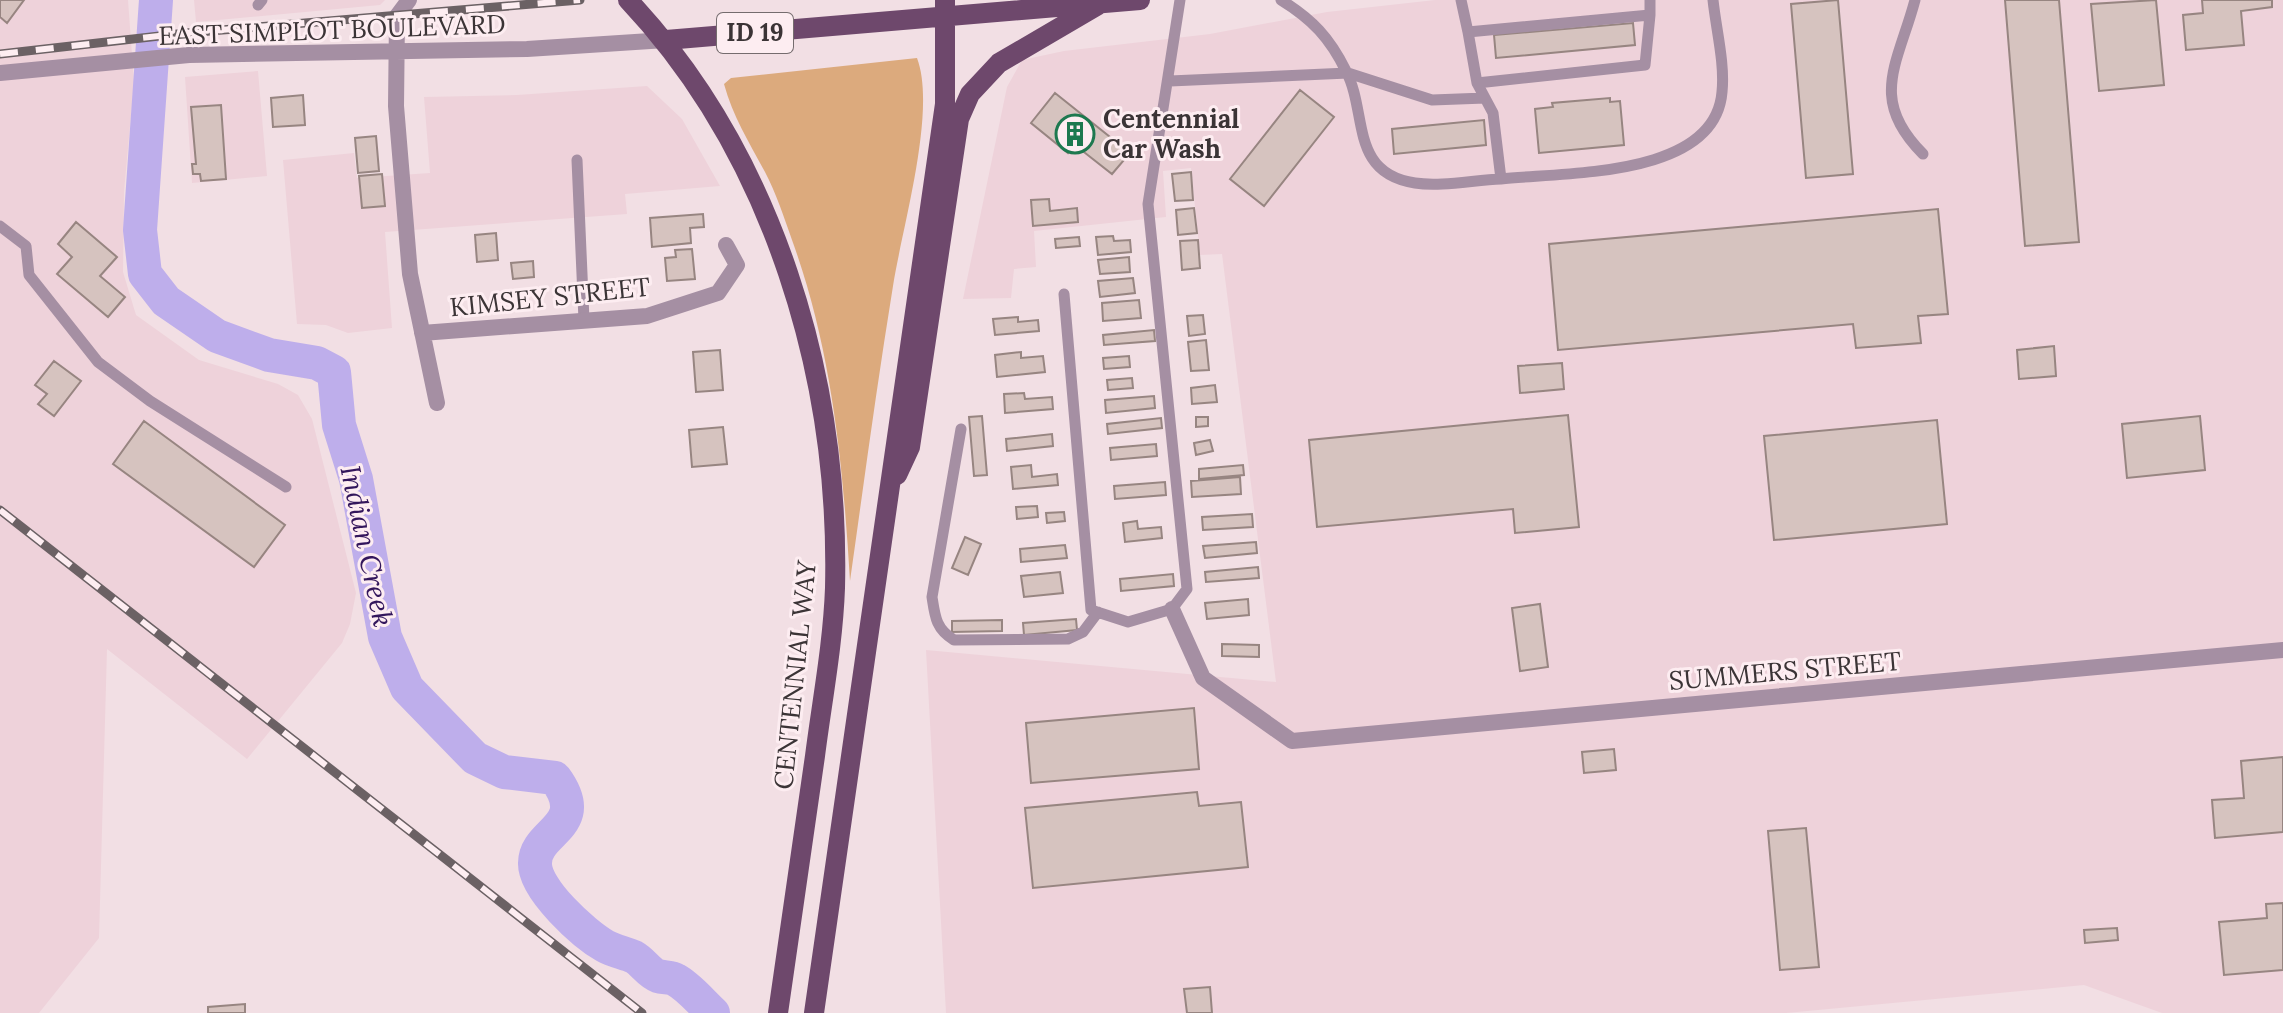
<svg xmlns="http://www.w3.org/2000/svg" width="2283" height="1013" viewBox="0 0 2283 1013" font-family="Lora,serif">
  <rect width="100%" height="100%" fill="#f2dfe4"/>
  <path fill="#eed2da" d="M0 0H128L134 82 124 192 123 272 136 315 199 360 278 384 298 395 312 419 356 593 350 624 342 643 247 759 107 649 99 938 39 1013H0Z
    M194 0H385L380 5 196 22Z
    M1435 0H2283V1013H2162L2084 985 1786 1013H946L926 650 1276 682 1222 254 1200 255 1191 168 1163 171 1166 217 1034 231 1036 267 1014 269 1011 298 963 299 1007 87 1022 60 1064 51 1210 34 1327 12Z
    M258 71 267 176 192 183 185 77Z
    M647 86 682 119 720 186 625 194 627 214 385 232 392 328 348 333 326 325 297 324 283 160 354 153 357 178 430 173 424 97 517 95Z"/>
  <path fill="#dcaa7d" d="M917 58C937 111 902 228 893 286 877 384 864 482 850 581 843 464 832 350 792 240 784 217 776 193 765 172 749 142 733 117 724 84L731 78Z"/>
  <path fill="#beaeeb" d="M143 0H170L168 24H145Z"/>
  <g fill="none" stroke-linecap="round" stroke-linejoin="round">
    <path stroke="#beaeeb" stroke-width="34" d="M156 0 140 230 145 274 166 301 217 336 269 355 317 363 334 372 339 425 356 479 385 637 407 688 475 758 504 772 555 778C591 827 535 830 535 863 534 889 584 934 605 946 614 951 625 953 634 957 643 962 649 973 658 976 664 978 671 977 676 980 689 987 702 1003 713 1013"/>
  </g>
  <path fill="#d6c3bf" stroke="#978581" stroke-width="2" d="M0 0H24L7 23 0 17Z
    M1838 0 1853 174 1806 178 1791 4Z
    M2005 0H2059L2079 242 2025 246Z
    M2156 0 2164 85 2099 91 2091 4Z
    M2202 0H2272V7L2241 11 2244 45 2186 50 2183 15 2203 13Z
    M1633 23 1635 45 1496 58 1494 35Z
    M1300 90 1334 117 1264 206 1230 179Z
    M1055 93 1130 153 1112 174 1075 145 1068 153 1031 123Z
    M303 95 305 125 273 127 271 98Z
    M1610 98V102L1620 101 1624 145 1539 153 1535 109 1553 107 1552 103Z
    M221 105 226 179 201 181 200 174H193L192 164H196L191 107Z
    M1484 120 1486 145 1394 154 1392 129Z
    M376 136 379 171 358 173 355 138Z
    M1191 172 1193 200 1175 201 1172 174Z
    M382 174 385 206 362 208 359 176Z
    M1049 199 1050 211 1077 208 1078 222 1033 226 1031 200Z
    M1194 208 1197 233 1178 235 1176 210Z
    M1938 209 1948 314 1918 316 1921 343 1856 348 1853 324 1558 350 1549 244Z
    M703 214 704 227 690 228 691 243 652 247 650 218Z
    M76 222 117 257 100 276 125 297 108 317 57 274 72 257 58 244Z
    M496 233 498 260 477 262 475 235Z
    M1113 236 1114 241 1130 240 1131 252 1098 255 1096 237Z
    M1079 237 1080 246 1056 248 1055 239Z
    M1198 240 1200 268 1182 270 1180 241Z
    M692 249 695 279 667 281 665 258 676 257 675 250Z
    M1129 257 1130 272 1100 274 1098 260Z
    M533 261 534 277 513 279 511 263Z
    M1133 278 1135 293 1100 297 1098 281Z
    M1139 300 1141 318 1103 321 1102 303Z
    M1203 315 1205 334 1189 336 1187 316Z
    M1018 317V322L1038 320 1039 331 995 335 993 319Z
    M1154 330 1155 341 1104 345 1103 335Z
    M1206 340 1209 370 1191 371 1188 342Z
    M2054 346 2056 376 2019 379 2017 350Z
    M720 350 723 390 696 392 693 352Z
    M1021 352V358L1043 356 1045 372 997 377 995 355Z
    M1129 356 1130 367 1104 369 1103 358Z
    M54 361 81 381 54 416 38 404 47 394 35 385Z
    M1562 363 1564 389 1520 393 1518 366Z
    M1132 378 1133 388 1108 390 1107 380Z
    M1215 385 1217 402 1192 404 1191 388Z
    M1024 393 1025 399 1052 397 1053 409 1005 413 1004 394Z
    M1154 396 1155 408 1106 413 1105 400Z
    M1568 415 1579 527 1515 533 1513 509 1317 527 1309 440Z
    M982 416 987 475 974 476 969 417Z
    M2200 416 2205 470 2127 478 2122 424Z
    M1196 417H1208V426L1196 427Z
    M1161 418 1162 428 1108 434 1107 424Z
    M1937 420 1947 524 1774 540 1764 436Z
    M144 421 285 525 254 567 113 464Z
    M723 427 727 464 692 467 689 430Z
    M1052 434 1053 446 1007 451 1006 439Z
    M1210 440 1213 451 1196 455 1194 443Z
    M1156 444 1157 456 1111 460 1110 448Z
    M1031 465 1032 477 1057 474 1058 485 1013 489 1011 467Z
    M1243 465 1244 475 1199 479V469Z
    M1240 477 1241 494 1192 497 1191 481Z
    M1165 482 1166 495 1115 499 1114 486Z
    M1037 506 1038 517 1017 519 1016 507Z
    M1064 512 1065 521 1047 523 1046 513Z
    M1252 514 1253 527 1203 530 1202 517Z
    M1137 521 1138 529 1161 527 1162 538 1125 542 1123 523Z
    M965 537 981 544 968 575 952 568Z
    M1256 542 1257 553 1205 558 1203 546Z
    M1065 545 1067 558 1021 562 1020 549Z
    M1258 567 1259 578 1206 582 1205 572Z
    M1060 572 1063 593 1024 597 1021 576Z
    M1173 574 1174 586 1121 591 1120 579Z
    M1248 599 1249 615 1207 619 1205 603Z
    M1540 604 1548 667 1520 671 1512 608Z
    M1076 619 1077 630 1024 635 1023 623Z
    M1002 620V631L952 632V621Z
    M1222 644 1259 645V657L1222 656Z
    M1194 708 1199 769 1031 783 1026 723Z
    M1614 749 1616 770 1584 773 1582 752Z
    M2283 757V832L2215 838 2212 800 2244 798 2241 761Z
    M1197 792 1199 806 1241 802 1248 867 1033 888 1025 808Z
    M1806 828 1819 967 1780 970 1768 831Z
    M2283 903V970L2224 975 2219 922 2267 918 2266 904Z
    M2117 928 2118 940 2085 943 2084 930Z
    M1210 987 1212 1013H1187L1184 989Z
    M245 1004V1013H208V1007Z"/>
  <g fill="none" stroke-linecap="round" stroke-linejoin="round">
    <path stroke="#a58fa3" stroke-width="11" d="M1281 0C1312 19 1330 38 1346 71 1368 113 1349 173 1415 183 1441 187 1474 180 1501 179
      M1461 0 1468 32 1650 15V0
      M1915 0C1898 64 1868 99 1923 154
      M258 5 262 0
      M1468 32 1477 83 1645 65 1650 15
      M1170 81 1348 73 1432 100 1485 98
      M1477 83 1493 113 1501 179C1565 172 1715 178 1722 92 1725 63 1716 29 1713 0
      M577 160 584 320
      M0 226 26 246 29 275 98 362 150 401 286 487
      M1064 294 1091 610 1128 622 1172 609 1187 589 1148 204 1180 0
      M961 429 932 597C935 617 936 629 954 640L1068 639 1083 632 1098 612"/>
    <path stroke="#a58fa3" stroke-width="16" d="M409 0 397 16 396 106 410 274 437 403
      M0 73 189 55 527 49 666 40
      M422 333 647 316 718 293 737 265 726 245
      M1172 609 1203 678 1292 741 2283 650"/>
    <path stroke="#6e486c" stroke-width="20" d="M628 0C774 155 840 378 835 588 833 644 822 701 815 756 802 842 791 928 778 1013
      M666 40 1140 0
      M897 475 910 447 959 119 970 94 999 63 1098 5
      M814 1013 945 104V0"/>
    <g stroke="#6b6164" stroke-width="9">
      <path id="rail" d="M0 54 186 33 580 0
        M0 510 642 1013"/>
    </g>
    <use href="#rail" stroke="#fdedf1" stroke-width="6" stroke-dasharray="18" stroke-linecap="butt"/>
  </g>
  <defs>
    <g id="building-ring" transform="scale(2)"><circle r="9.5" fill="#fdedf1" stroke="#1d794f" stroke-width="1.5"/><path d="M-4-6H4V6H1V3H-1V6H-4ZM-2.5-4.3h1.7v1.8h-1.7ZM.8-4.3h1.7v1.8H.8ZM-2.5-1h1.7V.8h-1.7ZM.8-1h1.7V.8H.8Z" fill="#1d794f"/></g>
  </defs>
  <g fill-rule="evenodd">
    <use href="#building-ring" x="1075" y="134"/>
  </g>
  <g text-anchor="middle" stroke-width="6" stroke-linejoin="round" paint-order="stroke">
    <rect fill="#fdedf1" stroke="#756c6e" stroke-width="2" x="717" y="13" width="76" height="40" rx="6"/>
    <g font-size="24" font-weight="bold" fill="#3b3436">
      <text x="755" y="41">ID 19</text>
    </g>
    <g font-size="26" fill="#3b3436" stroke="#fdedf1">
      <text transform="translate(332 30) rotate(-2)" y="9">EAST SIMPLOT BOULEVARD</text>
      <text transform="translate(550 297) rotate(-6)" y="9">KIMSEY STREET</text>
      <text transform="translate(1785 671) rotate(-5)" y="9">SUMMERS STREET</text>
      <text transform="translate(795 675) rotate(-84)" y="9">CENTENNIAL WAY</text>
    </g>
    <g font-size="26" font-weight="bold" fill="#3b3436" stroke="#fdedf1" text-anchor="start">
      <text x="1103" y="128">Centennial<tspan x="1103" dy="30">Car Wash</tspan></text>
    </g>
    <g font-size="28" font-style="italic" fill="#33165c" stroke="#fdedf1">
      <text transform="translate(367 546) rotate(78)" y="10">Indian Creek</text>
    </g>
  </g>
</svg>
